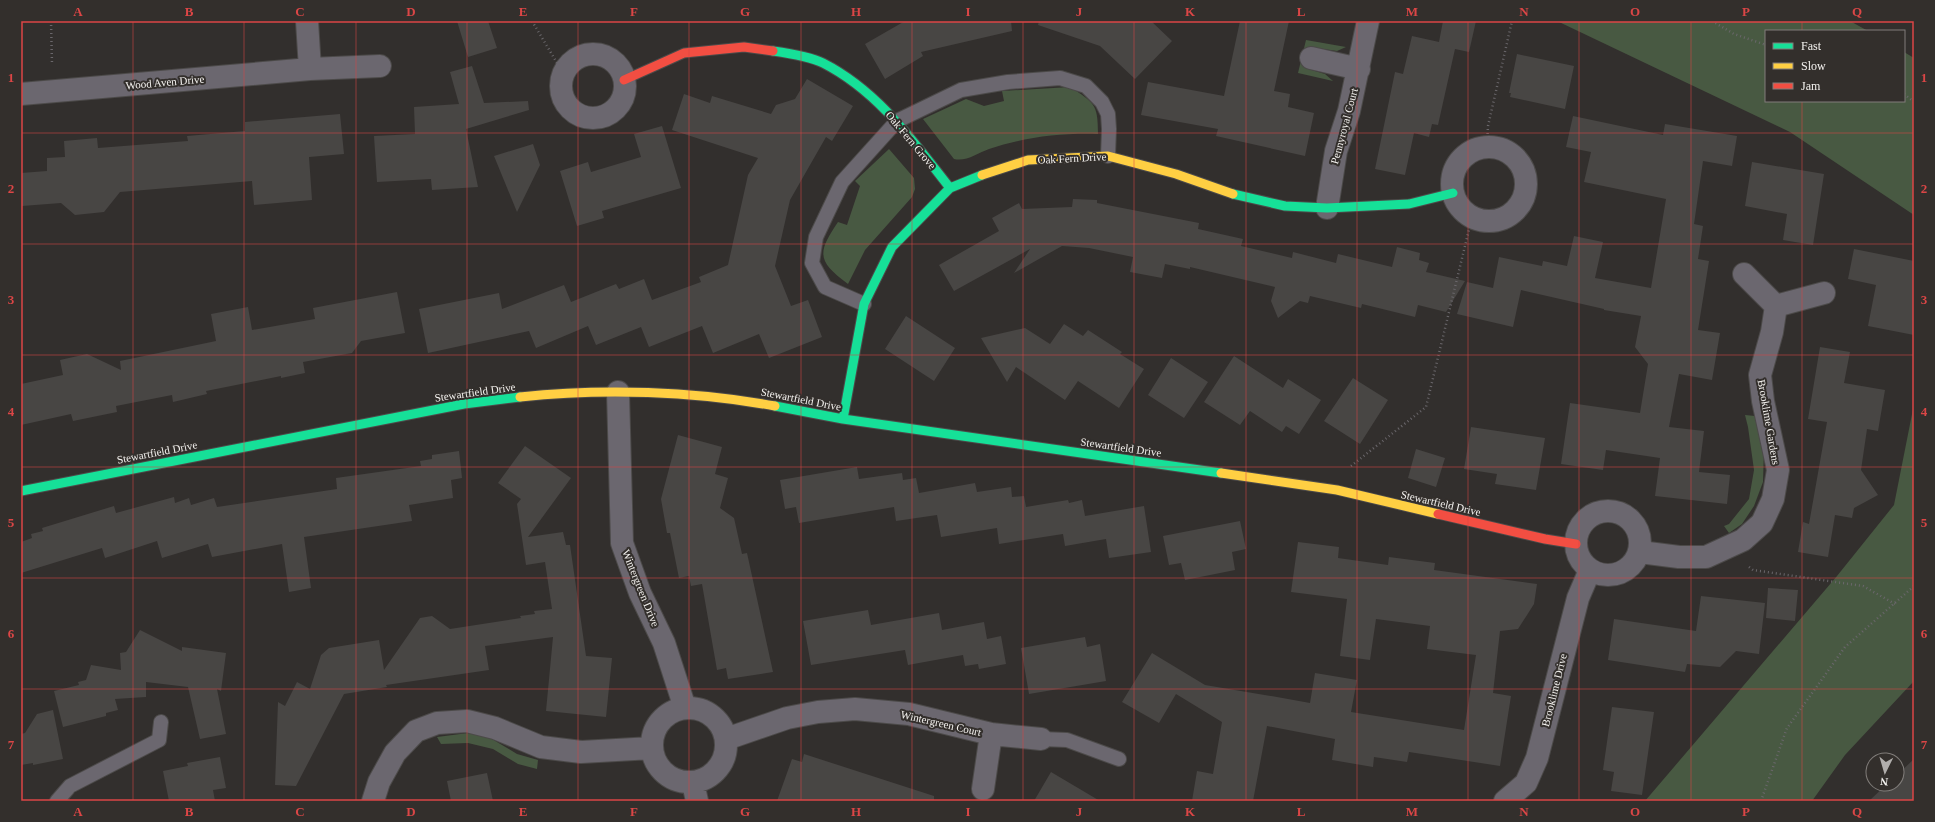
<svg xmlns="http://www.w3.org/2000/svg" width="1935" height="822" viewBox="0 0 1935 822" font-family="'Times New Roman',serif">
  <rect width="100%" height="100%" fill="#322f2d"/>
  <path fill="#485942" d="M1557 21H1850L1868 31H1766V101H1904V52L1914 58V215L1790 132Z
    M1306 40 1346 47 1337 51 1310 47 1305 68 1325 74 1333 81 1298 73Z
    M1070 87C1094 103 1098 103 1098 134 1060 133 1025 137 989 149 978 153 966 162 954 159L923 119 966 99 984 106 1004 101 1002 91Z
    M889 149 914 178 915 189 912 197 865 250 848 284C817 261 817 253 838 222L847 225 860 186 855 181Z
    M1914 404V681L1845 755 1812 801H1645L1837 576 1894 505Z
    M1745 415 1755 416 1764 448 1763 482 1754 506 1742 524 1729 533 1724 526 1729 524 1749 499 1754 470 1748 427Z
    M468 733 492 739 517 754 538 760 537 769 518 764 493 749 468 743 441 744 437 737Z"/>
  <path fill="#484644" d="M457 21H488L497 48 468 57Z
    M905 21H1011L1012 31 921 52 923 56 885 79 865 44Z
    M1039 21H1151L1172 41 1135 79 1100 46 1038 25Z
    M1240 21H1289L1274 91 1290 94 1288 107 1314 113 1305 156 1216 136 1218 129 1141 115 1148 82 1224 96Z
    M1443 21H1476L1469 52 1455 49 1438 125 1432 124 1429 137 1414 133 1405 175 1375 169 1395 72 1403 74 1412 36 1439 42Z
    M1517 54 1574 66 1565 109 1510 97 1511 93H1509Z
    M472 66 484 103 528 101 529 110 466 129 478 187 432 190 431 179 377 182 374 136 415 134 414 107 459 104 450 72Z
    M807 79 853 106 832 141 826 137 790 200 775 266 791 306 808 300 822 337 769 358 759 334 713 353 702 326 649 347 641 327 596 345 588 326 536 348 529 331 428 353 419 309 499 293 502 309 564 285 571 302 616 284 619 289 644 279 652 300 701 282 699 277 728 265 748 175 758 158 672 130 684 94 710 103 712 96 771 114 776 105 795 99Z
    M340 114 344 154 309 157 312 200 254 205 252 181 120 192 104 212 75 215 61 203 22 206 21 173 47 171V158L65 157 64 141 97 138 98 148 188 141 187 136 245 131V122Z
    M1573 116 1663 135 1665 124 1737 136 1732 166 1703 161 1694 224 1703 226 1698 259 1709 261 1698 330 1720 333 1712 380 1679 374 1669 427 1704 431 1699 472 1730 475 1727 504 1655 496 1660 458 1606 450 1603 470 1561 464 1570 403 1640 413 1648 364 1635 347 1641 316 1604 310V309L1521 290 1513 327 1457 314 1467 282 1493 288 1499 257 1542 266 1543 261 1567 266 1574 236 1603 242 1595 278 1651 288 1666 199 1584 182 1591 152 1566 147Z
    M662 126 681 188 602 211 604 218 577 226 560 171 588 162 591 172 641 157 634 134Z
    M533 144 540 165 517 212 494 156Z
    M1752 162 1824 174 1813 245 1783 240 1787 214 1745 206Z
    M1073 199 1097 200V203L1199 223 1198 229 1243 239 1241 246 1292 258 1293 252 1336 263 1338 254 1392 267 1397 247 1420 253 1419 260 1429 263 1426 272 1465 281 1446 312 1418 305 1415 317 1362 304 1361 308 1310 296 1308 303 1300 301 1278 318 1271 301 1275 287 1190 267V269L1165 264 1162 278 1130 272 1133 257 1089 248 1062 246 1014 273 1030 249 954 291 939 265 999 231 992 218 1019 203 1022 209 1072 207Z
    M1854 249 1914 261V335L1868 326 1876 285 1848 279Z
    M397 292 405 333 361 341 352 353 303 362 305 373 281 378V376L206 391 207 394 173 402 172 395 116 406 117 412 73 421 71 414 21 425V384L63 375 60 360 87 354 121 370 120 361 216 341 211 314 248 307 252 330 315 319 313 308Z
    M906 316 955 348 934 381 885 349Z
    M1064 324 1083 336 1088 330 1122 352 1120 354 1144 369 1119 408 1078 381 1065 400 1016 367 1007 382 981 338 1025 328 1050 344Z
    M1820 347 1850 352 1844 383 1885 390 1878 431 1867 429 1861 470 1878 495 1854 508 1852 518 1835 515 1828 557 1798 552 1803 522 1809 524 1827 422 1808 419Z
    M1234 356 1283 388 1288 379 1321 400 1299 434 1286 426 1282 432 1250 411 1240 425 1204 402Z
    M1171 358 1208 382 1184 418 1148 395Z
    M1353 378 1388 400 1360 444 1324 421Z
    M1471 427 1545 438 1536 490 1495 484 1497 474 1464 469Z
    M678 435 722 447 715 474 728 478 720 508 734 518 742 554 747 553 773 672 728 679 726 668 717 670 702 584 691 586 689 576 679 578 670 533H667L661 499Z
    M525 446 571 478 528 537 563 532 566 545H570L586 656 612 658 606 717 546 711 553 637 485 646 489 670 386 685 387 687 344 694 296 786 275 785 278 702 285 706 297 682 310 689 321 655 329 648 379 640 384 670 420 618 432 616 450 629 521 618 520 616 535 614 534 611 552 609 545 562 526 565 517 504 521 499 498 483Z
    M1416 449 1445 458 1436 487 1408 478Z
    M459 451 462 478 451 480 453 498 409 505 412 521 304 537 311 588 289 592 282 544 212 557 208 544 162 558 157 541 105 558 102 548 21 573V542L32 538 31 534 43 531 42 528 114 506 116 513 174 497 175 503 189 498 191 505 214 498 217 507 337 489 336 478 421 466 420 461 432 459V455Z
    M857 467 859 479 902 473 903 480 916 478 919 493 975 483 977 492 1011 487 1012 497 1024 496 1026 507 1068 500 1069 503 1082 500 1085 516 1144 506 1151 552 1109 558 1106 539 1065 546 1063 534 999 544 997 528 941 537 937 515 896 521 894 507 799 523 796 507 785 509 780 480Z
    M1240 521 1246 549 1232 552 1235 570 1185 580 1181 563 1169 565 1163 536Z
    M1298 542 1339 547 1338 558 1388 565 1389 557 1435 563 1434 570 1537 584 1534 604 1518 629 1500 631 1493 693 1511 696 1500 766 1409 752 1407 762 1374 757 1373 767 1332 760 1335 739 1267 726 1253 801H1192L1197 771 1213 774 1222 722 1176 694 1159 723 1122 702 1152 653 1205 685 1277 697V699V697L1310 703 1315 673 1357 680 1351 712 1464 730 1476 655 1427 649 1430 626 1376 619 1370 660 1340 656 1347 599 1291 592Z
    M1768 588 1798 590 1795 621 1766 618Z
    M1701 596 1765 603 1759 654 1736 651 1720 667 1687 664 1685 672 1608 660 1614 619 1696 631Z
    M868 610 871 625 939 613 942 630 984 622 987 639 1001 636 1006 664 979 669 978 664 965 666 963 655 908 665 905 650 811 665 803 621Z
    M140 630 182 651V647L226 653 221 691 217 689 226 734 200 739 188 687 146 682V697L115 699 118 710 106 713V716L63 727 54 691 79 685 78 682 86 680 91 665 121 670 120 653 126 652Z
    M1085 637 1087 647 1100 644 1106 681 1029 694 1021 648Z
    M1612 707 1654 712 1642 795 1611 791 1614 772 1603 770Z
    M53 710 63 759 33 765V763L21 765V734L25 733 37 714Z
    M804 754 934 796V801H777L792 759 802 762Z
    M220 757 226 788 213 790 215 801H169L163 771 188 766 187 763Z
    M1914 759V801H1869L1887 784H1897V775Z
    M1051 772 1100 801H1034Z
    M487 773 493 801H451L447 781Z"/>
  <g fill="none" stroke-linecap="round" stroke-linejoin="round">
    <g stroke="#4c4a49" stroke-width="16">
      <path id="lane" d="M864 304 825 287 812 263 816 237 842 182 897 121 961 90 1008 82 1060 78 1086 86 1102 102 1108 114 1109 129 1108 156
        M1041 739 1067 740 1119 759
        M57 801 70 786 159 740 161 722"/>
    </g>
    <g stroke="#4c4a49" stroke-width="24">
      <path id="street" d="M307 21 310 69
        M561 86a32 32 0 1 1 64 0a32 32 0 1 1-64 0Z
        M1311 58 1359 69
        M21 94 310 69 380 66
        M1452 184a37 37 0 1 1 74 0a37 37 0 1 1-74 0Z
        M1327 208 1336 151 1349 111 1368 21
        M1744 274 1776 306 1824 293
        M618 392 622 543 640 593 664 643 685 708
        M1576 543a32 32 0 1 1 64 0a32 32 0 1 1-64 0Z
        M1640 552 1679 557H1706L1743 540 1762 523 1773 499 1778 470 1763 401 1760 375 1772 332 1776 306
        M652 745a37 37 0 1 1 74 0a37 37 0 1 1-74 0Z
        M726 739 787 718 818 712 855 709 909 714 991 734 1041 739
        M693 783 697 801
        M983 789 991 734
        M373 801 379 782 395 753 416 731 437 723 467 721 495 728 541 747 581 752 652 748
        M1505 801 1526 783 1537 758 1578 598 1590 570"/>
    </g>
    <g stroke="#4c4a49" stroke-width="11">
      <path id="fast" d="M773 51C787 53 811 57 823 63 878 91 913 141 950 188
        M1233 194 1285 206 1327 208 1409 204 1453 193
        M775 406 843 419 1221 473
        M843 419 864 304 892 247 950 188 982 175
        M21 491 464 404 520 397"/>
    </g>
    <g stroke="#4c4a49" stroke-width="11">
      <path id="slow" d="M982 175 1028 160 1108 156 1176 174 1233 194
        M520 397C603 388 693 391 775 406
        M1221 473 1337 490 1438 514"/>
    </g>
    <g stroke="#4c4a49" stroke-width="11">
      <path id="jam" d="M624 80 684 53 744 47 773 51
        M1438 514 1545 539 1576 544"/>
    </g>
    <path stroke="#6a676b" stroke-width="2.5" stroke-dasharray="1 3" stroke-linecap="butt" d="M51 21 52 64
      M532 21 563 73
      M1712 21 1734 34 1766 45
      M1904 94 1914 102
      M1487 146 1488 126 1512 21
      M1351 466 1426 407 1472 217
      M1749 567 1753 570 1863 586 1895 604
      M1761 801 1787 728 1845 647 1914 586"/>
    <use href="#lane" stroke="#6b676f" stroke-width="14"/>
    <use href="#street" stroke="#6b676f" stroke-width="22"/>
    <use href="#fast" stroke="#16e098" stroke-width="9"/>
    <use href="#slow" stroke="#ffcf43" stroke-width="9"/>
    <use href="#jam" stroke="#f24e42" stroke-width="9"/>
  </g>
  <path fill="none" stroke="#db4646" stroke-width="1" stroke-opacity="0.55" d="M133 21V801M244 21V801M356 21V801M467 21V801M578 21V801M689 21V801M801 21V801M912 21V801M1023 21V801M1134 21V801M1246 21V801M1357 21V801M1468 21V801M1579 21V801M1691 21V801M1802 21V31M1802 101V801M21 133H1914M21 244H1914M21 355H1914M21 467H1914M21 578H1914M21 689H1914"/>
  <g text-anchor="middle" stroke-width="4" stroke-linejoin="round" paint-order="stroke">
    <g font-size="11" fill="#f5f3f0" stroke="#332f2c">
      <text transform="translate(165 82) rotate(-5)" y="4">Wood Aven Drive</text>
      <text transform="translate(1344 126) rotate(-75)" y="4">Pennyroyal Court</text>
      <text transform="translate(911 140) rotate(50)" y="4">Oak Fern Grove</text>
      <text transform="translate(1072 158) rotate(-3)" y="4">Oak Fern Drive</text>
      <text transform="translate(475 392) rotate(-8)" y="4">Stewartfield Drive</text>
      <text transform="translate(801 399) rotate(11)" y="4">Stewartfield Drive</text>
      <text transform="translate(1769 422) rotate(80)" y="4">Brooklime Gardens</text>
      <text transform="translate(1121 447) rotate(8)" y="4">Stewartfield Drive</text>
      <text transform="translate(157 452) rotate(-11)" y="4">Stewartfield Drive</text>
      <text transform="translate(1441 503) rotate(13)" y="4">Stewartfield Drive</text>
      <text transform="translate(641 588) rotate(68)" y="4">Wintergreen Drive</text>
      <text transform="translate(1554 690) rotate(-76)" y="4">Brooklime Drive</text>
      <text transform="translate(941 723) rotate(13)" y="4">Wintergreen Court</text>
    </g>
  </g>
  <rect width="1935" height="822" fill="none" stroke="#332f2c" stroke-width="44"/>
  <rect x="1765" y="30" width="140" height="72" fill="#332f2c" stroke="#817d7a"/>
  <rect x="1773" y="43" width="20" height="6" fill="#16e098" stroke="#817d7a"/>
  <text x="1801" y="50" font-size="12" fill="#f5f3f0">Fast</text>
  <rect x="1773" y="63" width="20" height="6" fill="#ffcf43" stroke="#817d7a"/>
  <text x="1801" y="70" font-size="12" fill="#f5f3f0">Slow</text>
  <rect x="1773" y="83" width="20" height="6" fill="#f24e42" stroke="#817d7a"/>
  <text x="1801" y="90" font-size="12" fill="#f5f3f0">Jam</text>
  <g transform="translate(1885 772) rotate(185)"><circle r="19" fill="#332f2c" stroke="#817d7a"/>
  <path d="M0-3L7 15L0 10L-7 15Z" fill="#b1aeac"/>
  <text y="-6" font-size="11" font-weight="bold" text-anchor="middle" fill="#f5f3f0">N</text>
  </g>
  <rect x="22" y="22" width="1891" height="778" fill="none" stroke="#db4646" stroke-width="1.5"/>
  <g font-size="13" text-anchor="middle" font-weight="bold" fill="#db4646">
    <text x="78" y="16">A</text>
    <text x="189" y="16">B</text>
    <text x="300" y="16">C</text>
    <text x="411" y="16">D</text>
    <text x="523" y="16">E</text>
    <text x="634" y="16">F</text>
    <text x="745" y="16">G</text>
    <text x="856" y="16">H</text>
    <text x="968" y="16">I</text>
    <text x="1079" y="16">J</text>
    <text x="1190" y="16">K</text>
    <text x="1301" y="16">L</text>
    <text x="1412" y="16">M</text>
    <text x="1524" y="16">N</text>
    <text x="1635" y="16">O</text>
    <text x="1746" y="16">P</text>
    <text x="1857" y="16">Q</text>
    <text x="11" y="82">1</text>
    <text x="1924" y="82">1</text>
    <text x="11" y="193">2</text>
    <text x="1924" y="193">2</text>
    <text x="11" y="304">3</text>
    <text x="1924" y="304">3</text>
    <text x="11" y="416">4</text>
    <text x="1924" y="416">4</text>
    <text x="11" y="527">5</text>
    <text x="1924" y="527">5</text>
    <text x="11" y="638">6</text>
    <text x="1924" y="638">6</text>
    <text x="11" y="749">7</text>
    <text x="1924" y="749">7</text>
    <text x="78" y="816">A</text>
    <text x="189" y="816">B</text>
    <text x="300" y="816">C</text>
    <text x="411" y="816">D</text>
    <text x="523" y="816">E</text>
    <text x="634" y="816">F</text>
    <text x="745" y="816">G</text>
    <text x="856" y="816">H</text>
    <text x="968" y="816">I</text>
    <text x="1079" y="816">J</text>
    <text x="1190" y="816">K</text>
    <text x="1301" y="816">L</text>
    <text x="1412" y="816">M</text>
    <text x="1524" y="816">N</text>
    <text x="1635" y="816">O</text>
    <text x="1746" y="816">P</text>
    <text x="1857" y="816">Q</text>
  </g>
</svg>
